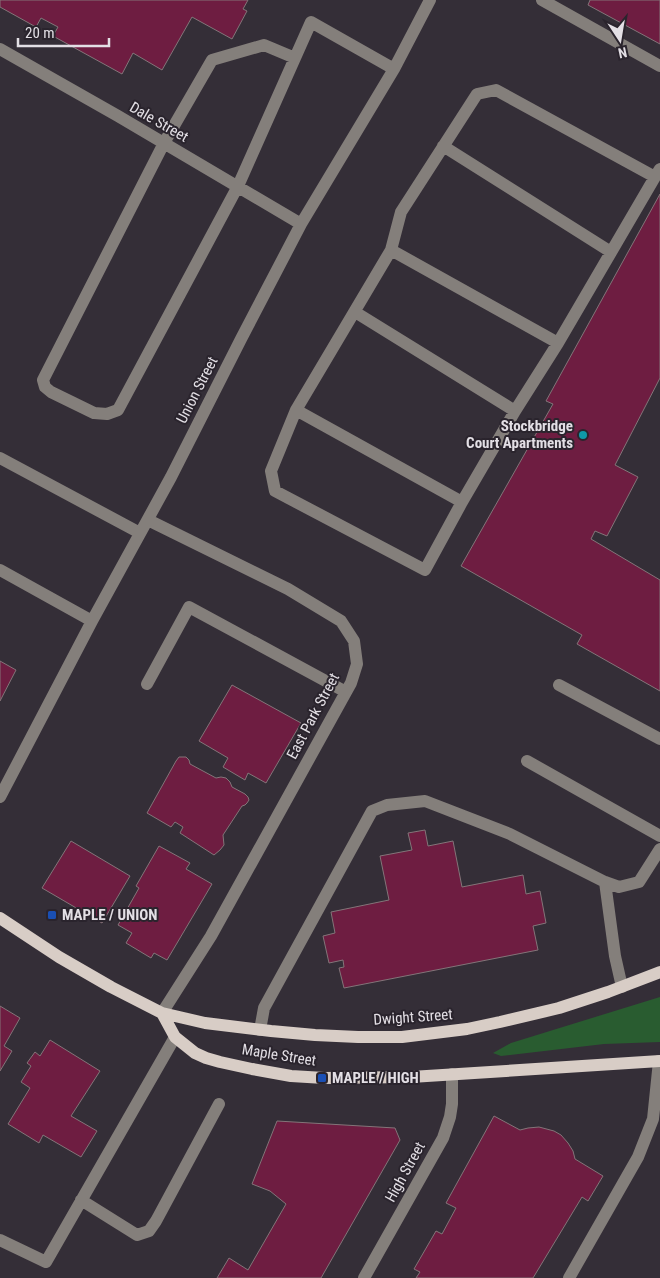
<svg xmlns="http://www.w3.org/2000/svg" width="660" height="1278" viewBox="0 0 660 1278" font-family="'Roboto Condensed',sans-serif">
  <rect width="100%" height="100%" fill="#342e37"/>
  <path fill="#295c30" d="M660 997V1042L604 1044 501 1056 493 1053 511 1043Z"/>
  <path fill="#6e1d41" stroke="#837579" d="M0 0H248L243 9 247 11 232 39 192 17 162 70 133 53 122 74 53 36 58 27 41 18 36 27 0 7Z
    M590 0H660V44L588 5Z
    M660 194V378L615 465 638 477 607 536 595 531 591 539 660 580V691L577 644 582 635 461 566 553 404 546 401Z
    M0 661 16 670 0 701Z
    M232 685 301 723 266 783 248 773 245 780 223 767 228 758 199 741Z
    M179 757H186L189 760 190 764 216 778 221 777 226 778 230 782 232 787 245 794 248 797 249 800 247 803 245 805 242 806 223 835 224 845 220 850 214 855 180 833 183 827 175 822 171 827 147 813 176 761Z
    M425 830 428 846 453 841 462 887 523 875 526 894 540 891 546 923 533 926 538 950 344 988 339 968 344 967 343 960 329 963 323 936 335 933 331 912 389 900 380 856 412 850 408 833Z
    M71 841 130 876 102 923 42 888Z
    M159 846 190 863 186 869 212 884 167 960 154 953 151 958 126 943 132 933 118 925 139 888 136 886Z
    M0 1006 20 1018 4 1046 12 1051 0 1071Z
    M50 1040 100 1071 71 1116 97 1131 81 1157 43 1135 39 1143 8 1124 30 1088 21 1082 31 1066 27 1063 35 1052 40 1056Z
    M494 1116 520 1130 528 1128 539 1127 554 1131 561 1135 568 1143 573 1151 575 1159 603 1176 588 1201 582 1197 533 1278H416L420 1272 414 1269 436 1231 442 1234 456 1208 446 1203Z
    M277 1121 395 1128 400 1140 321 1278H217L229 1258 248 1270 286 1204 270 1191 252 1184Z"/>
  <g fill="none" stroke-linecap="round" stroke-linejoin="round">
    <path stroke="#847f7b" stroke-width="12" d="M542 0 660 66
      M0 49 118 116 301 224
      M295 58 264 45 212 60 164 143 43 380 45 387 51 392 94 413 107 414 118 410 238 186 311 22 394 69
      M443 146 611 252
      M655 177 496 90 477 94 401 212 391 250 296 410 271 471 275 491 425 570 462 502 515 411 558 343 655 177 660 169
      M391 250 558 343
      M355 312 515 411
      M296 410 462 502
      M0 458 140 533
      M148 520 288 589 341 621 354 641 357 664 351 683 346 692 211 936 162 1013
      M0 570 92 621
      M147 684 189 607 346 692
      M559 685 660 739
      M527 761 660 836
      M0 797 92 621 171 477 241 339 301 224 394 69 430 0
      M605 882 615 956 622 987
      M260 1030 264 1008 372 811 387 805 425 801 510 834 605 882 619 887 639 882 660 849
      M81 1200 137 1235 149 1231 156 1221 219 1104
      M0 1240 46 1262 175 1037
      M364 1278 443 1138 450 1117 452 1104V1074
      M569 1278 638 1157 653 1119 659 1061"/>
    <path stroke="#d8cdc6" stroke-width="12" d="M0 918 59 957 111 987 162 1013 205 1023 271 1031 315 1035 358 1037H402L467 1029 500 1022 559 1008 608 992 660 972
      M162 1013 175 1037 195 1053 206 1058 220 1062 252 1069 291 1076 324 1078 411 1077 660 1061"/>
  </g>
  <circle fill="#0f9aa8" stroke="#2a242d" stroke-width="2" cx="583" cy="435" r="5"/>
  <g fill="#1a4fb4" stroke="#2a242d" stroke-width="2">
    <rect x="47" y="910" width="10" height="10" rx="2.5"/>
    <rect x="317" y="1073" width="10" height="10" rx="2.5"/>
  </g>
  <g text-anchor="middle" stroke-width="4" stroke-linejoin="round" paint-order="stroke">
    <g font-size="15" fill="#e3dfe5" stroke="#2a242d">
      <text transform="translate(159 122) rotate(30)" y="5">Dale Street</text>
      <text transform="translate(197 390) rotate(-63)" y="5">Union Street</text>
      <text transform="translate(313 716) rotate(-62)" y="5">East Park Street</text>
      <text transform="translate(413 1017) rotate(-4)" y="5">Dwight Street</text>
      <text transform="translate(279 1055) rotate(9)" y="5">Maple Street</text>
      <text transform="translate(405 1172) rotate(-61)" y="5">High Street</text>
    </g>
    <g font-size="15" font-weight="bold" fill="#e3dfe5" stroke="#2a242d" text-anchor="start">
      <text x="573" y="431" text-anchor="end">Stockbridge<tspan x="573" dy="17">Court Apartments</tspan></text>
      <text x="62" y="920">MAPLE / UNION</text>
      <text x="332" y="1083">MAPLE / HIGH</text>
    </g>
  </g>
  <g transform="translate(620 40) rotate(168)" stroke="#2a242d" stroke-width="4" paint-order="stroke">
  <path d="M0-4L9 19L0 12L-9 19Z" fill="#e3dfe5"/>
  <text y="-8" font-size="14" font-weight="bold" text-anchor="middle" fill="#e3dfe5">N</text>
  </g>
  <path d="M18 38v8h91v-8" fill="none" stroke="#e3dfe5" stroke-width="2.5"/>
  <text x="25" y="38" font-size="15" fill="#e3dfe5" stroke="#2a242d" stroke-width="4" paint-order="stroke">20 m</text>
</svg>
